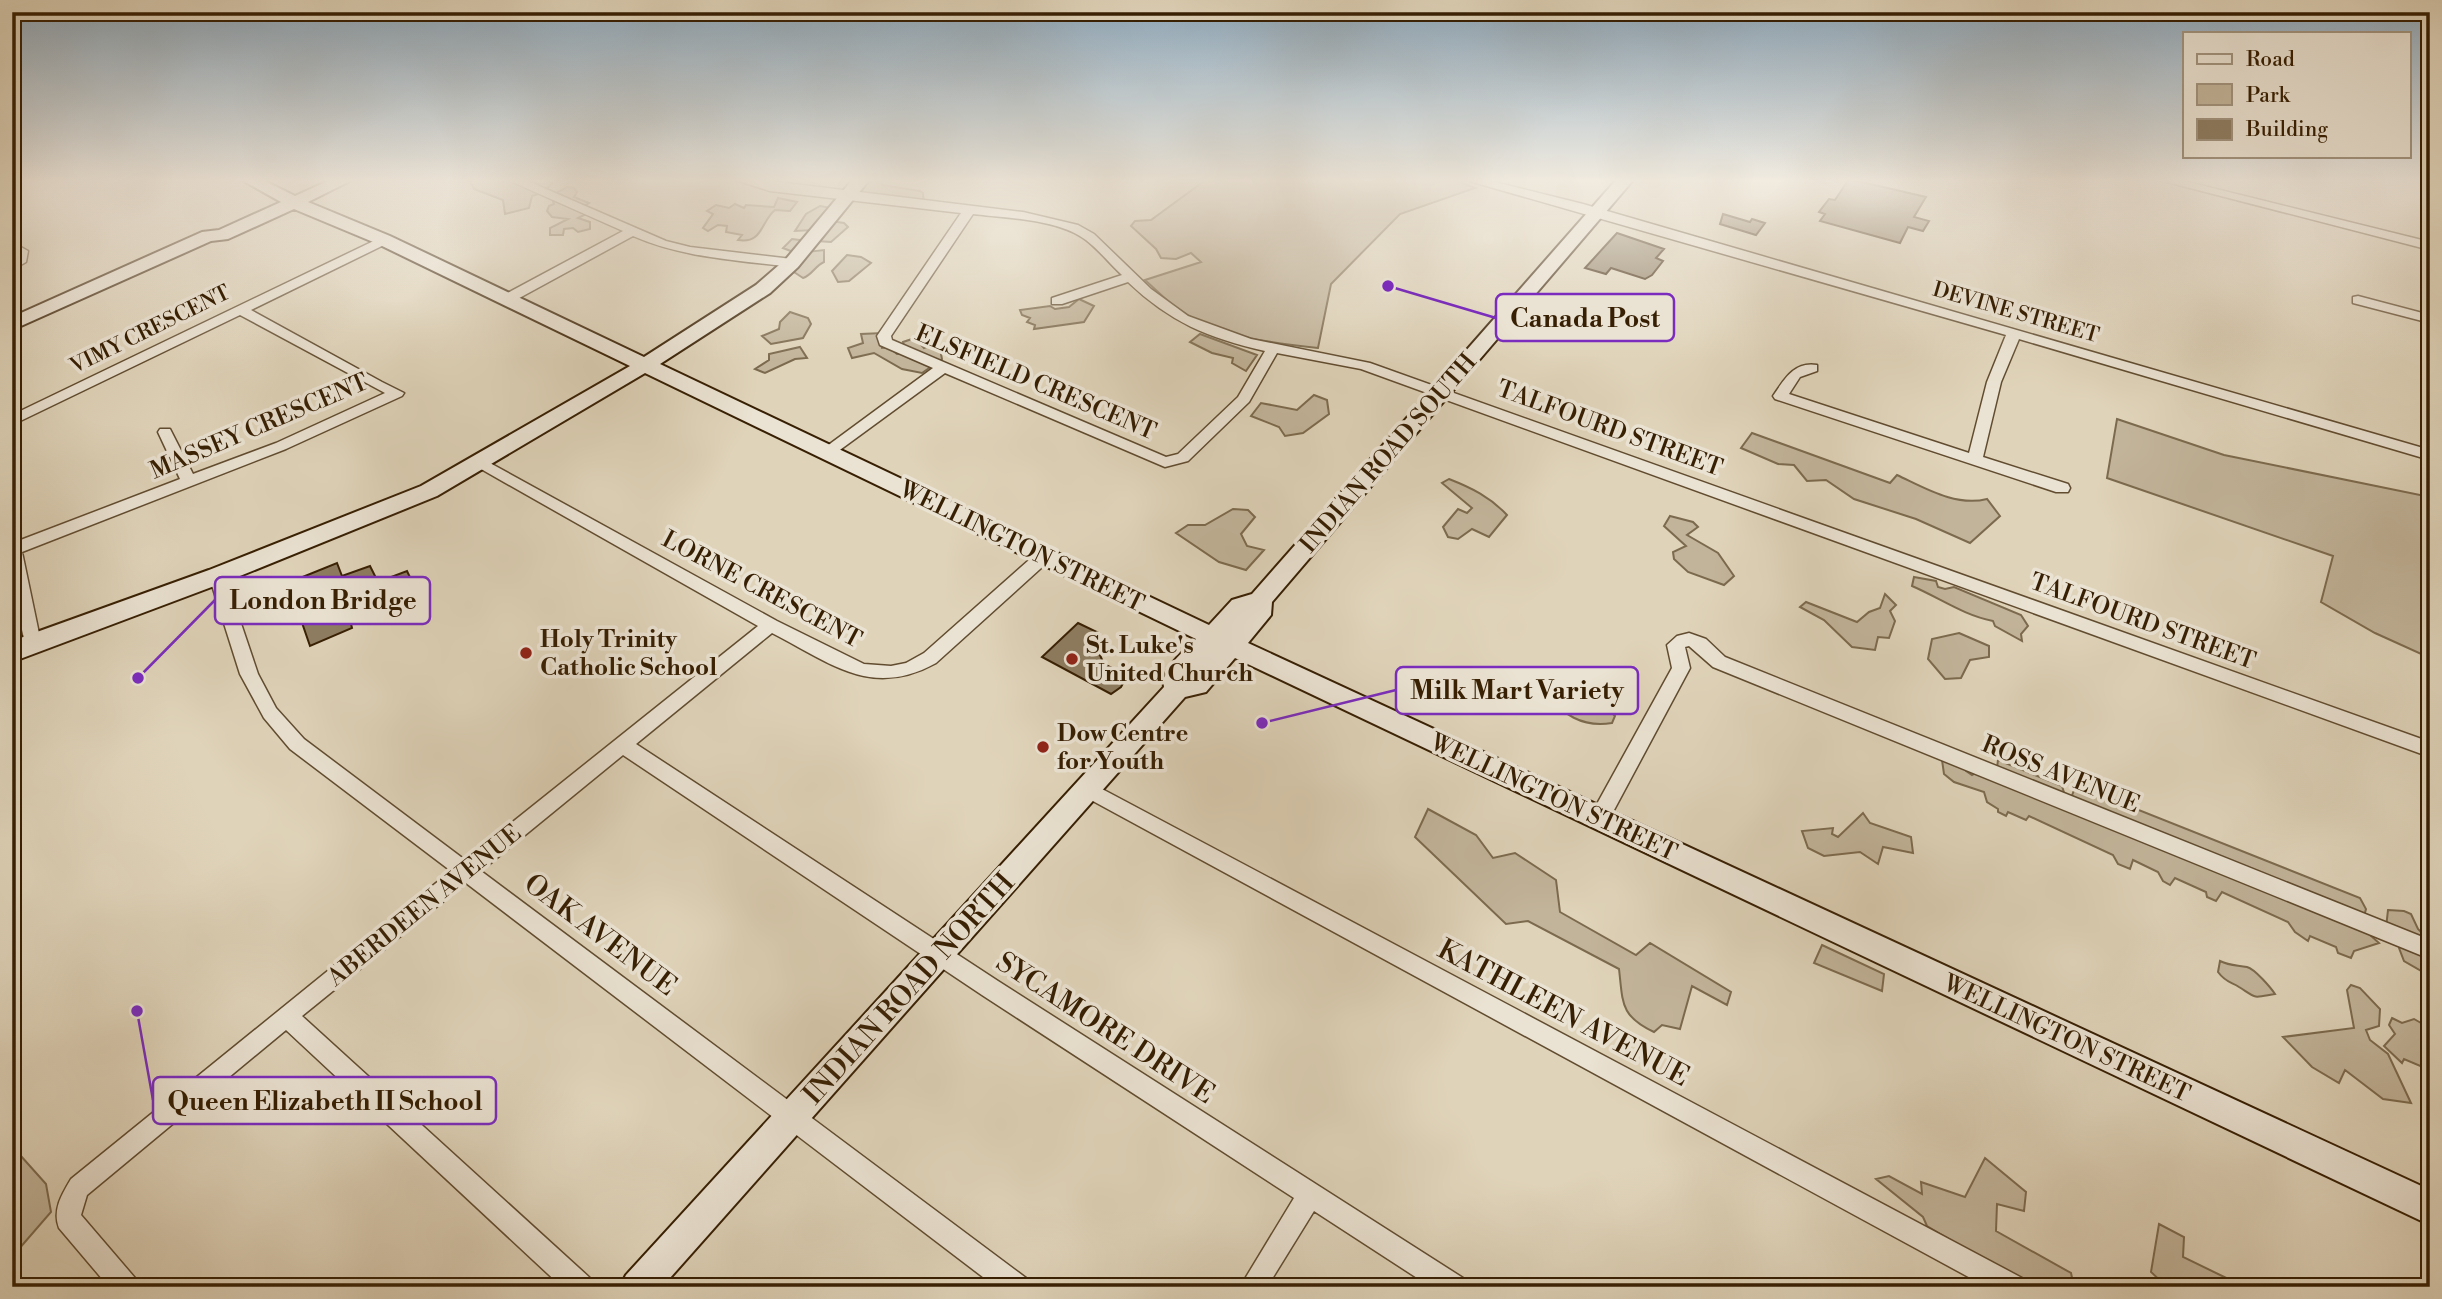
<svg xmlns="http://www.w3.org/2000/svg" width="2442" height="1299" viewBox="0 0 2442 1299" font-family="'Libre Bodoni',serif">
  <rect width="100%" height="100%" fill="#dfd3b9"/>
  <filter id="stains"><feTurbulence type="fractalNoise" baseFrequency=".00286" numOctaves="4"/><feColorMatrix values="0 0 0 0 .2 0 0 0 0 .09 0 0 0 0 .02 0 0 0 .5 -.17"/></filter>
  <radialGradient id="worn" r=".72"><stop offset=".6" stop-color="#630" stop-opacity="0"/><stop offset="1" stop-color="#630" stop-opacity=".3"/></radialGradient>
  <path fill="#c2b49a" stroke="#7c6a4e" stroke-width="2" d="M469 179H497L499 183 515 179H549L547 181 552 183 545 192 532 196 529 208 505 214 503 200 474 189Z
    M1207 179H1452L1475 188 1400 214 1331 284 1318 348C1270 343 1214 336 1174 306 1164 298 1155 289 1145 280L1201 262 1191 253 1176 259 1161 258 1156 249 1131 226 1135 221 1151 220Z
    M883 181 882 185 920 191 923 193 924 205 867 198 861 188 868 182Z
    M567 187 574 188 577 192 574 197 589 203 583 207 590 212 578 218 590 222V229L578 232 573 228 564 229 563 235H550V228L568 219 552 217 547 211 549 206 554 204 551 196Z
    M778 198 797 202 790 211 775 210C761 221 763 244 738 240L742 235 726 232 727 226 718 225 708 231 703 228 713 214 707 211 716 205 729 208 735 204 744 208 746 205 774 207Z
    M820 206 831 208 824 220 844 223 848 227 831 242 817 241 814 230 795 231 806 214Z
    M792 239 807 241V252L824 250V262C815 266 812 275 803 278L791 270 801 255 783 248Z
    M847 255 861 257 871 263 849 281 838 282 832 271Z
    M1079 299 1094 306 1084 322 1034 329 1035 325 1027 322 1030 318 1022 315 1020 310 1050 306 1055 309 1069 307Z
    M790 312 808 318 811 324 803 338 771 344 762 336 779 329 780 322Z
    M883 333 880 339 882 348 889 347 897 354 906 353 903 342 915 338 924 348 931 345 940 349 942 359 922 373 902 369 874 353 852 358 848 348 863 343 861 334Z
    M1200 334 1257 355 1246 371 1232 363 1233 358 1212 353 1190 342Z
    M800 347 807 358 795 359 765 373 755 369 769 360V354Z
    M1314 395 1327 400 1329 414 1303 433 1285 436 1279 427 1251 416 1261 403 1297 410Z
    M2117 419 2224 455 2430 497V658L2375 633 2321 602 2333 556 2107 478Z
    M1752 433 1890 483 1897 475C1925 488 1956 507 1987 499L2000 516 1970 543 1916 519 1854 499 1826 480 1807 481 1794 465 1778 464 1741 448Z
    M1449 479C1472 488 1490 497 1507 515L1489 537 1472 529 1458 539 1448 537 1443 527 1458 509 1467 513 1472 508 1442 483Z
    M1233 509 1248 510 1255 517 1241 534 1247 546 1264 550 1246 570 1219 562 1176 533 1188 525H1205Z
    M1670 516 1693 522 1698 527 1687 535 1718 553 1734 576 1724 585 1688 572 1674 559 1673 552 1686 546 1664 526Z
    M1914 577 1936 581 1938 587 1945 589 1954 587 2021 615 2028 626 2021 634 2022 641 1995 626 1993 621C1963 615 1940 598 1912 586Z
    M1885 594 1896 605 1890 611 1895 621 1889 638 1878 637 1875 650 1852 647 1824 620 1800 607 1806 602 1857 622 1869 612 1880 608Z
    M1959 633 1989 646V657L1970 660 1961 678 1945 679 1928 659 1932 639Z
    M1561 684 1602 703 1615 716 1612 723C1581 728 1564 714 1543 693Z
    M1942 760 1965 766 1966 771 1972 775 1979 771 1996 776 1998 760 2062 786 2068 806 2076 785 2360 898 2366 909 2361 927 2379 943 2354 951 2351 958 2338 953 2336 947 2310 936 2308 941 2295 932 2288 922 2222 892 2216 901 2207 897 2206 892 2175 878 2170 885 2163 881 2158 872 2133 860 2130 869 2118 864 2113 855 2029 816 2026 820 2008 812 2006 816 1998 812V809L1987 802 1984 792 1954 782 1944 774Z
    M1428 809 1476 835 1493 858 1515 853 1556 880 1560 912 1636 955 1650 943 1731 992 1727 1005 1692 986 1680 1029 1662 1025 1654 1032C1620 1016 1623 1003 1619 969L1528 921 1506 924 1415 837Z
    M1863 813 1870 823 1911 837 1913 853 1883 847 1878 864 1860 852 1824 856 1808 848 1802 831 1833 828 1832 834 1838 837Z
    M2388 910 2404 911 2411 914 2418 929 2426 937 2430 931V976L2404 961 2399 948 2403 938 2386 928Z
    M1822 945 1884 974 1882 991 1814 963Z
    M2220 961C2230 966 2237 965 2247 967 2255 969 2271 988 2275 994 2252 998 2258 999 2239 987 2232 982 2226 983 2218 972Z
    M2351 985 2360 988 2380 1009 2379 1026 2366 1030 2370 1040 2388 1054 2411 1103 2383 1099 2345 1070 2339 1083 2312 1067 2283 1037 2354 1028 2347 990Z
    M2392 1018 2402 1023 2414 1019 2421 1023V1060L2428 1063 2425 1068 2404 1059 2402 1063 2384 1046 2395 1034 2389 1025Z
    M12 1146 46 1184 51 1212 12 1257Z
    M1985 1158 2026 1192 2024 1211 1997 1204 1996 1231 2071 1273 2074 1287H2029L1927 1226 1923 1217 1876 1179 1889 1176 1922 1194 1921 1182 1965 1197Z
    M2159 1224 2184 1237 2183 1257 2245 1287H2167L2151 1272Z"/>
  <path fill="#8e7d62" stroke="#371f03" stroke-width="2" d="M1849 179 1926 197 1914 217 1929 221 1923 231 1908 227 1900 243 1820 221 1825 214 1819 212 1829 199 1835 200Z
    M1723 214 1750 222 1752 219 1765 223 1756 235 1720 224Z
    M1617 233 1664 249 1656 258 1663 261 1652 275 1645 279 1611 268 1606 274 1585 268Z
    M337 563 342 576 370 566 378 582 407 571 416 590 349 616 352 628 310 646 300 617 295 618 286 600 308 591 300 578Z
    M1078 623 1099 633 1088 645 1099 653 1104 664 1127 676 1121 687 1111 694 1042 657Z"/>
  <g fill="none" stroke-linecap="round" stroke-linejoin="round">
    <g stroke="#614c30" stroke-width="3">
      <path id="street" d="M506 179H523L666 241 690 247 792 259 798 263 792 267C738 260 683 258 633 236L512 302H502V296L623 231Z
        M732 179H753L1023 212 1078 225 1094 234 1151 289 1188 316 1251 339 1370 363 2430 742V757L1361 369 1277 353 1249 402 1188 461 1165 467 945 373 833 455H823L820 452 823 449 933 368 880 345 877 336 961 213 770 191ZM973 214C1006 218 1059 219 1086 240 1099 250 1110 264 1122 275L1052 298V304H1062L1128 282C1170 322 1208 338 1265 351L1238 397 1178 454 1166 457 892 340 891 336Z
        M1462 179H1483L1583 204 2430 450V460L2019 339 2001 382 1983 457 2068 484 2070 488 2068 492H2056L1775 399 1773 396C1784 380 1794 361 1817 365V371L1800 377 1789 394 1969 453 1987 382 2006 335Z
        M2155 179H2176L2430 242V250Z
        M384 236 388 237V243L251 310 382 382 404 393 402 396 286 449 22 552 41 643 38 647H26L12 587V540L18 541 180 479 158 432 160 429H170L193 474 276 443 385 393 240 315 12 425V415Z
        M12 242 28 251 26 262 12 270 15 253 12 251Z
        M2358 296 2430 315V323L2353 303V297Z
        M479 457 777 621 864 664 891 666 906 663 924 653 1038 552H1050L1052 556 1050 560 936 663C871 699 831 663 772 633L636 744 998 981 1463 1278 1466 1287H1431L1314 1211 1267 1287H1240L1294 1198 982 995 623 755 481 871 1026 1278 1029 1287H996L466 883 302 1016 590 1278 593 1287H562L286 1030 87 1195 81 1215 135 1278 138 1287H109L59 1228C52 1210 62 1194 71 1179L451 871 290 749 264 718 240 674 209 576 211 572H223L225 576 258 674 276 708 304 739 465 860 758 626 474 465 471 462Z
        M1689 633 1706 639 1725 657 2430 940V959L1713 667 1689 646 1685 647 1690 668 1606 825 1599 827 1592 825 1589 819 1592 813 1672 668 1667 645 1677 636Z
        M1087 781 2022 1278 2025 1287H1987L1080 794 1077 789 1080 784Z"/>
    </g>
    <g stroke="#371f03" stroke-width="4">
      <path id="secondary" d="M240 179H261L295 196 332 179H354L308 202 390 236 644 357 756 285 786 259 853 179H870L798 267 770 293 660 364 1209 625 1232 600 1252 594 1617 179H1634L1272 602 1271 615 1248 643 2430 1190V1225L1235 658 1206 692 1185 697 662 1287H620L626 1275 1164 687C1161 668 1184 652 1196 639L645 373 437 496 225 582 12 662V642L23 637 209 570 421 486 630 366 378 244 294 209 228 239 211 241 12 330V317L202 232 219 230 281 202Z"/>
    </g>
    <use href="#street" fill="#eae2d2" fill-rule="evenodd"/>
    <use href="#secondary" fill="#eae2d2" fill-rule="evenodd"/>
  </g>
  <linearGradient id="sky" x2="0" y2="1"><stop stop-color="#8da8bc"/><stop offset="0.5" stop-color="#f1ebe0"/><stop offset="1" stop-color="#f1ebe0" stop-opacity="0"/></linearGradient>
  <rect width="2442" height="361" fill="url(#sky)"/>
  <g fill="#8f2418" stroke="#eae2d2" stroke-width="2.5">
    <circle cx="526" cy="653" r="7"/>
    <circle cx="1072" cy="659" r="7"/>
    <circle cx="1043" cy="747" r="7"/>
  </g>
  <g text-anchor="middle" stroke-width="7" stroke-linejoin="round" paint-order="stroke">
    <g font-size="21" fill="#371f03" stroke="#eae2d2">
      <text transform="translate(2016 312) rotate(16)" y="7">DEVINE STREET</text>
      <text transform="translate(150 329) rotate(-26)" y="7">VIMY CRESCENT</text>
    </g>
    <g font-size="24" fill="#371f03" stroke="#eae2d2">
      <text transform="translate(1036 382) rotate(23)" y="8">ELSFIELD CRESCENT</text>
      <text transform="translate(259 426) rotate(-23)" y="8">MASSEY CRESCENT</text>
      <text transform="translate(1610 428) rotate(20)" y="8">TALFOURD STREET</text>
      <text transform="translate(1388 453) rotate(-49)" y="8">INDIAN ROAD SOUTH</text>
      <text transform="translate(1022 546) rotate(26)" y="8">WELLINGTON STREET</text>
      <text transform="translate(762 589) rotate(28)" y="8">LORNE CRESCENT</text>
      <text transform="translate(2143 621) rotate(20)" y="8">TALFOURD STREET</text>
      <text transform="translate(2061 774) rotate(22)" y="8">ROSS AVENUE</text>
      <text transform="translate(1554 797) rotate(25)" y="8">WELLINGTON STREET</text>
      <text transform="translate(424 905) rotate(-39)" y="8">ABERDEEN AVENUE</text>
      <text transform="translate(2067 1038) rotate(25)" y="8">WELLINGTON STREET</text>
    </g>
    <g font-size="24" font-weight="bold" fill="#371f03" stroke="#eae2d2" text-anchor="start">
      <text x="540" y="647">Holy Trinity<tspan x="540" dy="28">Catholic School</tspan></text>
      <text x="1086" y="653">St. Luke's<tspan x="1086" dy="28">United Church</tspan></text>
      <text x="1057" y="741">Dow Centre<tspan x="1057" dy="28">for Youth</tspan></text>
    </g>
    <g font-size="28" fill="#371f03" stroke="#eae2d2">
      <text transform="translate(601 934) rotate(37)" y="10">OAK AVENUE</text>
      <text transform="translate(908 988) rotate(-48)" y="10">INDIAN ROAD NORTH</text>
      <text transform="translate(1564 1012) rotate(28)" y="10">KATHLEEN AVENUE</text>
      <text transform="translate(1106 1027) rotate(33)" y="10">SYCAMORE DRIVE</text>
    </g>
  </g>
  <path fill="none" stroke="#7b2cbf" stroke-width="2.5" d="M1388 286L1496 318M138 678L215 600M1262 723L1396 690M137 1011L153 1100"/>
  <g fill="#7b2cbf" stroke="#eae2d2" stroke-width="2.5">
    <circle cx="1388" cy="286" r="7"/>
    <circle cx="138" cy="678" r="7"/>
    <circle cx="1262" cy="723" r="7"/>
    <circle cx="137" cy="1011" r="7"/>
  </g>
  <g fill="#eae2d2" stroke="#7b2cbf" stroke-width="2.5">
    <rect x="1496" y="294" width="178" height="47" rx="7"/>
    <rect x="215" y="577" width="215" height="47" rx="7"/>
    <rect x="1396" y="667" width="242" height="47" rx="7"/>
    <rect x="153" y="1077" width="343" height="47" rx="7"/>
  </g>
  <g font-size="26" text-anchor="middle" font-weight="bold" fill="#371f03">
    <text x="1585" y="327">Canada Post</text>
    <text x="323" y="609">London Bridge</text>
    <text x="1517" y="699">Milk Mart Variety</text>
    <text x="325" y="1110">Queen Elizabeth II School</text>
  </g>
  <rect width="2442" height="1299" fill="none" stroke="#dfd3b9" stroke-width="42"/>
  <rect x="14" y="14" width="2414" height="1271" fill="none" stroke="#371f03" stroke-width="3.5"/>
  <rect x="21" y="21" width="2400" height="1257" fill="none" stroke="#371f03" stroke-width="2"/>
  <rect x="2183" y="32" width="228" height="126" fill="#eae2d2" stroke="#a2947f" stroke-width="2"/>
  <rect x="2197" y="54" width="35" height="10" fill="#eae2d2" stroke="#a2947f" stroke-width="2"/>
  <text x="2246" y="66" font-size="21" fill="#371f03">Road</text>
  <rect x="2197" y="84" width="35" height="21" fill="#c2b49a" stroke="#a2947f" stroke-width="2"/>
  <text x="2246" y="102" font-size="21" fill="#371f03">Park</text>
  <rect x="2197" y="119" width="35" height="21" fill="#8e7d62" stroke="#a2947f" stroke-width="2"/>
  <text x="2246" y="136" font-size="21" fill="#371f03">Building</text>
  <rect width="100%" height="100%" filter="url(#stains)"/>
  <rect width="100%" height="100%" fill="url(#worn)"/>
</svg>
